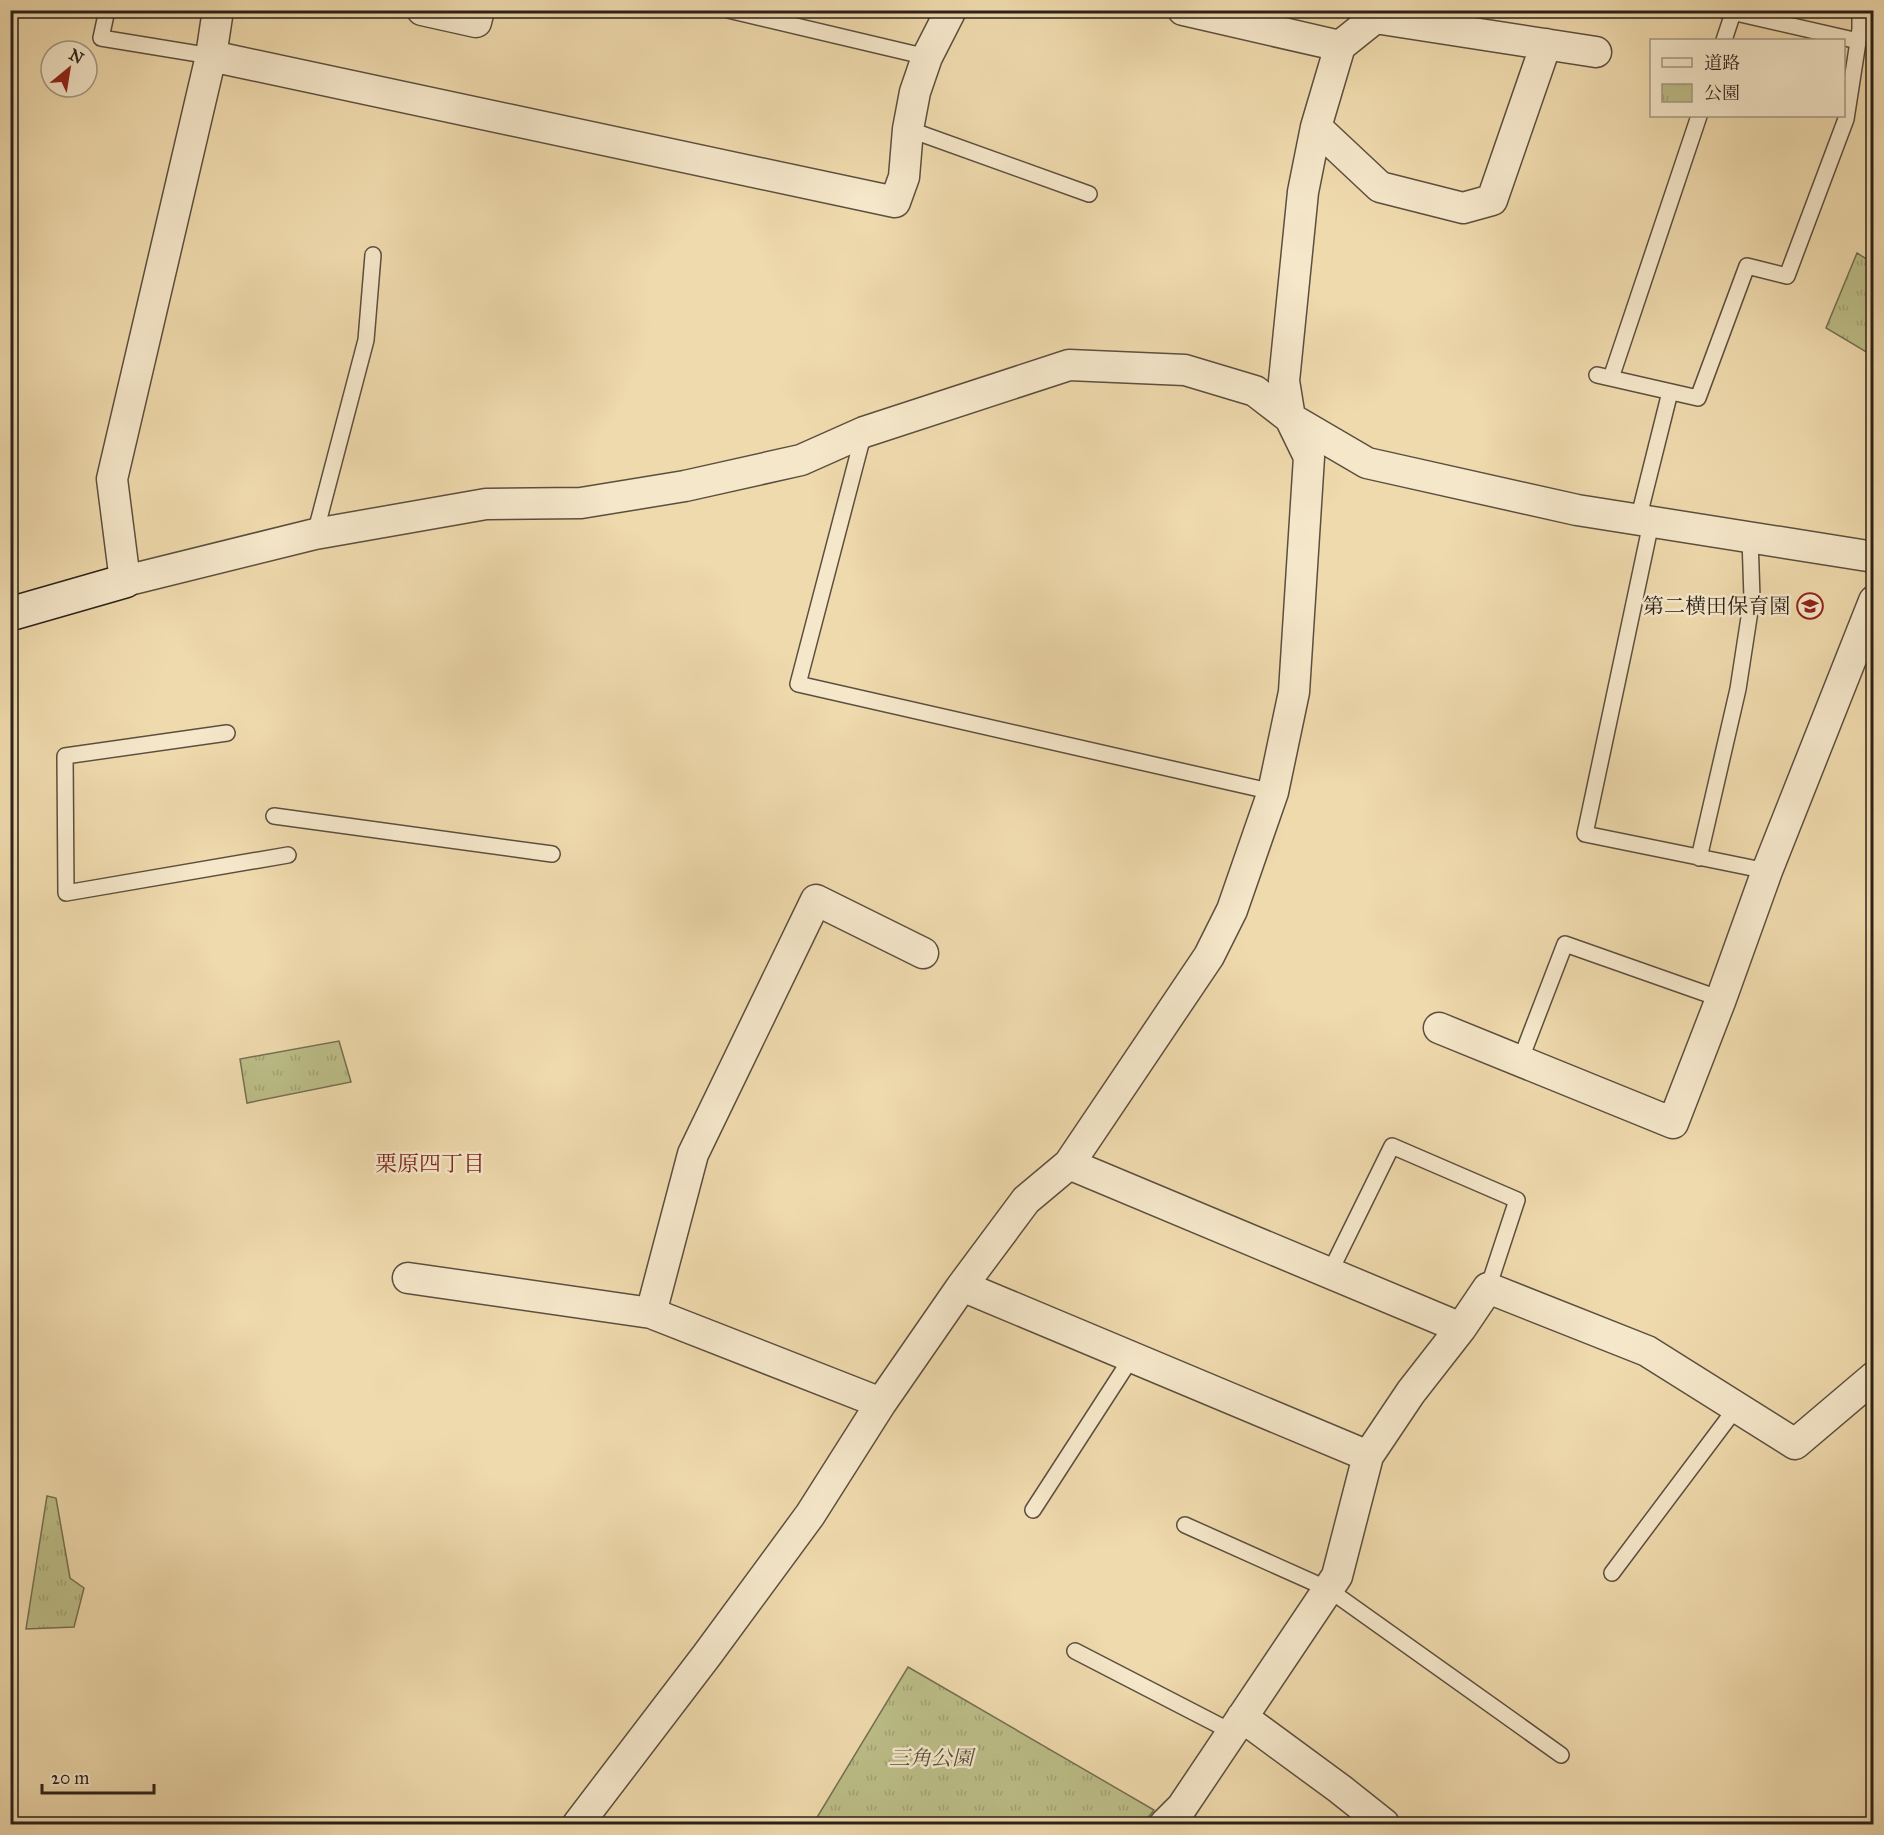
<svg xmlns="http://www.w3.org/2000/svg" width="1884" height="1835" viewBox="0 0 1884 1835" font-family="'IM FELL Great Primer','Noto Serif JP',serif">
  <defs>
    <pattern id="park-tufts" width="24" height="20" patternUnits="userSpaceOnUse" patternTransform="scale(1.5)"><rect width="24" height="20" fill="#bcbe88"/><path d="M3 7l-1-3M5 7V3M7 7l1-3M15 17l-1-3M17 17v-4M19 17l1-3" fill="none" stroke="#a2a375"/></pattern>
  </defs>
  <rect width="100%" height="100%" fill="#efdaad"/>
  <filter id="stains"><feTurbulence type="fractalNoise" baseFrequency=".00333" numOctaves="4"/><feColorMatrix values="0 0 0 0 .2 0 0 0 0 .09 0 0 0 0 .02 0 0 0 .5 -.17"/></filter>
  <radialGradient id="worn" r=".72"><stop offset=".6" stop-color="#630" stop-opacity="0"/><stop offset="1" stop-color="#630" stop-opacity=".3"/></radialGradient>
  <path fill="url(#park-tufts)" stroke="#747051" stroke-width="1.5" d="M1857 253 1873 263V356L1826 328Z
    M339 1041 351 1082 247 1103 240 1059Z
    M47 1496 56 1498 70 1578 84 1588 74 1627 26 1629Z
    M908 1667 1154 1810 1143 1824H813Z"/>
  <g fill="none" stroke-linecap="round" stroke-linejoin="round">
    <g stroke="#5c4f3f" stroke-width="18">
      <path id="lane" d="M107 10 101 38 211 56
        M728 10 927 57
        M1723 10 1858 41
        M1724 40 1733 13
        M908 129 1089 194
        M1597 375 1698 398 1747 266 1787 276 1846 119 1860 29V10
        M1611 378 1699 116
        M864 432 798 684 1273 792
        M1638 520 1670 392
        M1651 523 1585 834 1767 871
        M315 534 366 340 373 255
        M227 733 65 756 66 893 288 855
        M274 816 552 854
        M1699 858 1738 689 1752 598 1750 538
        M1520 1061 1565 944 1721 999
        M1329 1274 1392 1146 1517 1200 1488 1288
        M1033 1510 1132 1357
        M1185 1525 1328 1589 1561 1755
        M1612 1573 1736 1408
        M1075 1651 1232 1732"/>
    </g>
    <g stroke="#5c4f3f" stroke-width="33">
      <path id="street" d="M218 10 211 56 112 479 125 581 315 534 486 504 581 503 685 486 801 460 864 432 1069 365 1185 370 1255 391 1290 418 1367 463 1577 510 1874 557
        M422 10 476 22 479 10
        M1183 10 1340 46
        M1375 18 1596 52
        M211 56 895 202 904 177 908 129 915 92 927 57 951 10
        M1316 127 1380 187 1463 208 1492 200 1546 44
        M1439 1028 1673 1123 1721 999 1767 871 1874 601
        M1069 1164 1461 1328
        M408 1278 651 1313 881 1403
        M962 1286 1368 1456
        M651 1313 693 1154 816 900 923 953
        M1242 1717 1340 1789 1384 1824
        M578 1824 707 1655 810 1515 881 1403 962 1286 1026 1200 1069 1164 1209 956 1232 910 1273 792 1294 692 1309 457 1290 418 1284 381 1303 192 1316 127 1340 46 1375 18 1379 10
        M1165 1824 1182 1807 1337 1576 1368 1456 1411 1392 1461 1328 1488 1288 1647 1351 1795 1444 1874 1377"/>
    </g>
    <g stroke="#2b211a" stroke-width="36">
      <path id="secondary" d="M10 614 125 581"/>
    </g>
    <use href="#lane" stroke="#f5e7ca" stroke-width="15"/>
    <use href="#street" stroke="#f5e7ca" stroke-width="30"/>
    <use href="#secondary" stroke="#f5e7ca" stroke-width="33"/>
  </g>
  <defs>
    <g id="school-ring" transform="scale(1.35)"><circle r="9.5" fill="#f5e7ca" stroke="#8f2418" stroke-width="1.5"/><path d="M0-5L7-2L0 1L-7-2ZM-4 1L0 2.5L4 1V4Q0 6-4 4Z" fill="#8f2418"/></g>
  </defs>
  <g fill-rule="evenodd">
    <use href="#school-ring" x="1810" y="606"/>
  </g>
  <g text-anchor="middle" stroke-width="5" stroke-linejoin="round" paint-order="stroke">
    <g font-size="21" fill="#2b211a" stroke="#f5e7ca" text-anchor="end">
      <text x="1790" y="613">第二横田保育園</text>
    </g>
    <g font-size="21" font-style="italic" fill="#56503b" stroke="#f5e7ca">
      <text x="931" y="1765">三角公園</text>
    </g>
    <g font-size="22" fill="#7a1f14" stroke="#f5e7ca">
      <text x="430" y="1171">栗原四丁目</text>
    </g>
  </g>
  <rect width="1884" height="1835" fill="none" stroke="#efdaad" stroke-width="36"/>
  <rect x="12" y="12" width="1860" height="1811" fill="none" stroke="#2b211a" stroke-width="3"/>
  <rect x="18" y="18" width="1848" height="1799" fill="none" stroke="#2b211a" stroke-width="1.5"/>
  <rect x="1650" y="39" width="195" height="78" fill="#f5e7ca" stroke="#a49884" stroke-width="1.5"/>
  <rect x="1662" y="58" width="30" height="9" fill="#f5e7ca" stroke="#a49884" stroke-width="1.5"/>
  <text x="1704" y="69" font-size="18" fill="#2b211a">道路</text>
  <rect x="1662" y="84" width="30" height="18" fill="url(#park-tufts)" stroke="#a49884" stroke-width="1.5"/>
  <text x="1704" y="99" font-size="18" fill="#2b211a">公園</text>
  <g transform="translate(69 69) rotate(30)"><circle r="28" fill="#f5e7ca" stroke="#a49884" stroke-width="1.5"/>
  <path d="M0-4.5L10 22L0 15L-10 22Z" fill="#8f2418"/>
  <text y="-9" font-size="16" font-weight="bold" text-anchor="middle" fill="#2b211a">N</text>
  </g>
  <path d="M42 1784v9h112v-9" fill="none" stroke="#2b211a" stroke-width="3"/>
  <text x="51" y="1784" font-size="18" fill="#2b211a" stroke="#f5e7ca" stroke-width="4.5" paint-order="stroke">20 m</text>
  <rect width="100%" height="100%" filter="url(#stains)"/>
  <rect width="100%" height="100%" fill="url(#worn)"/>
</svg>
